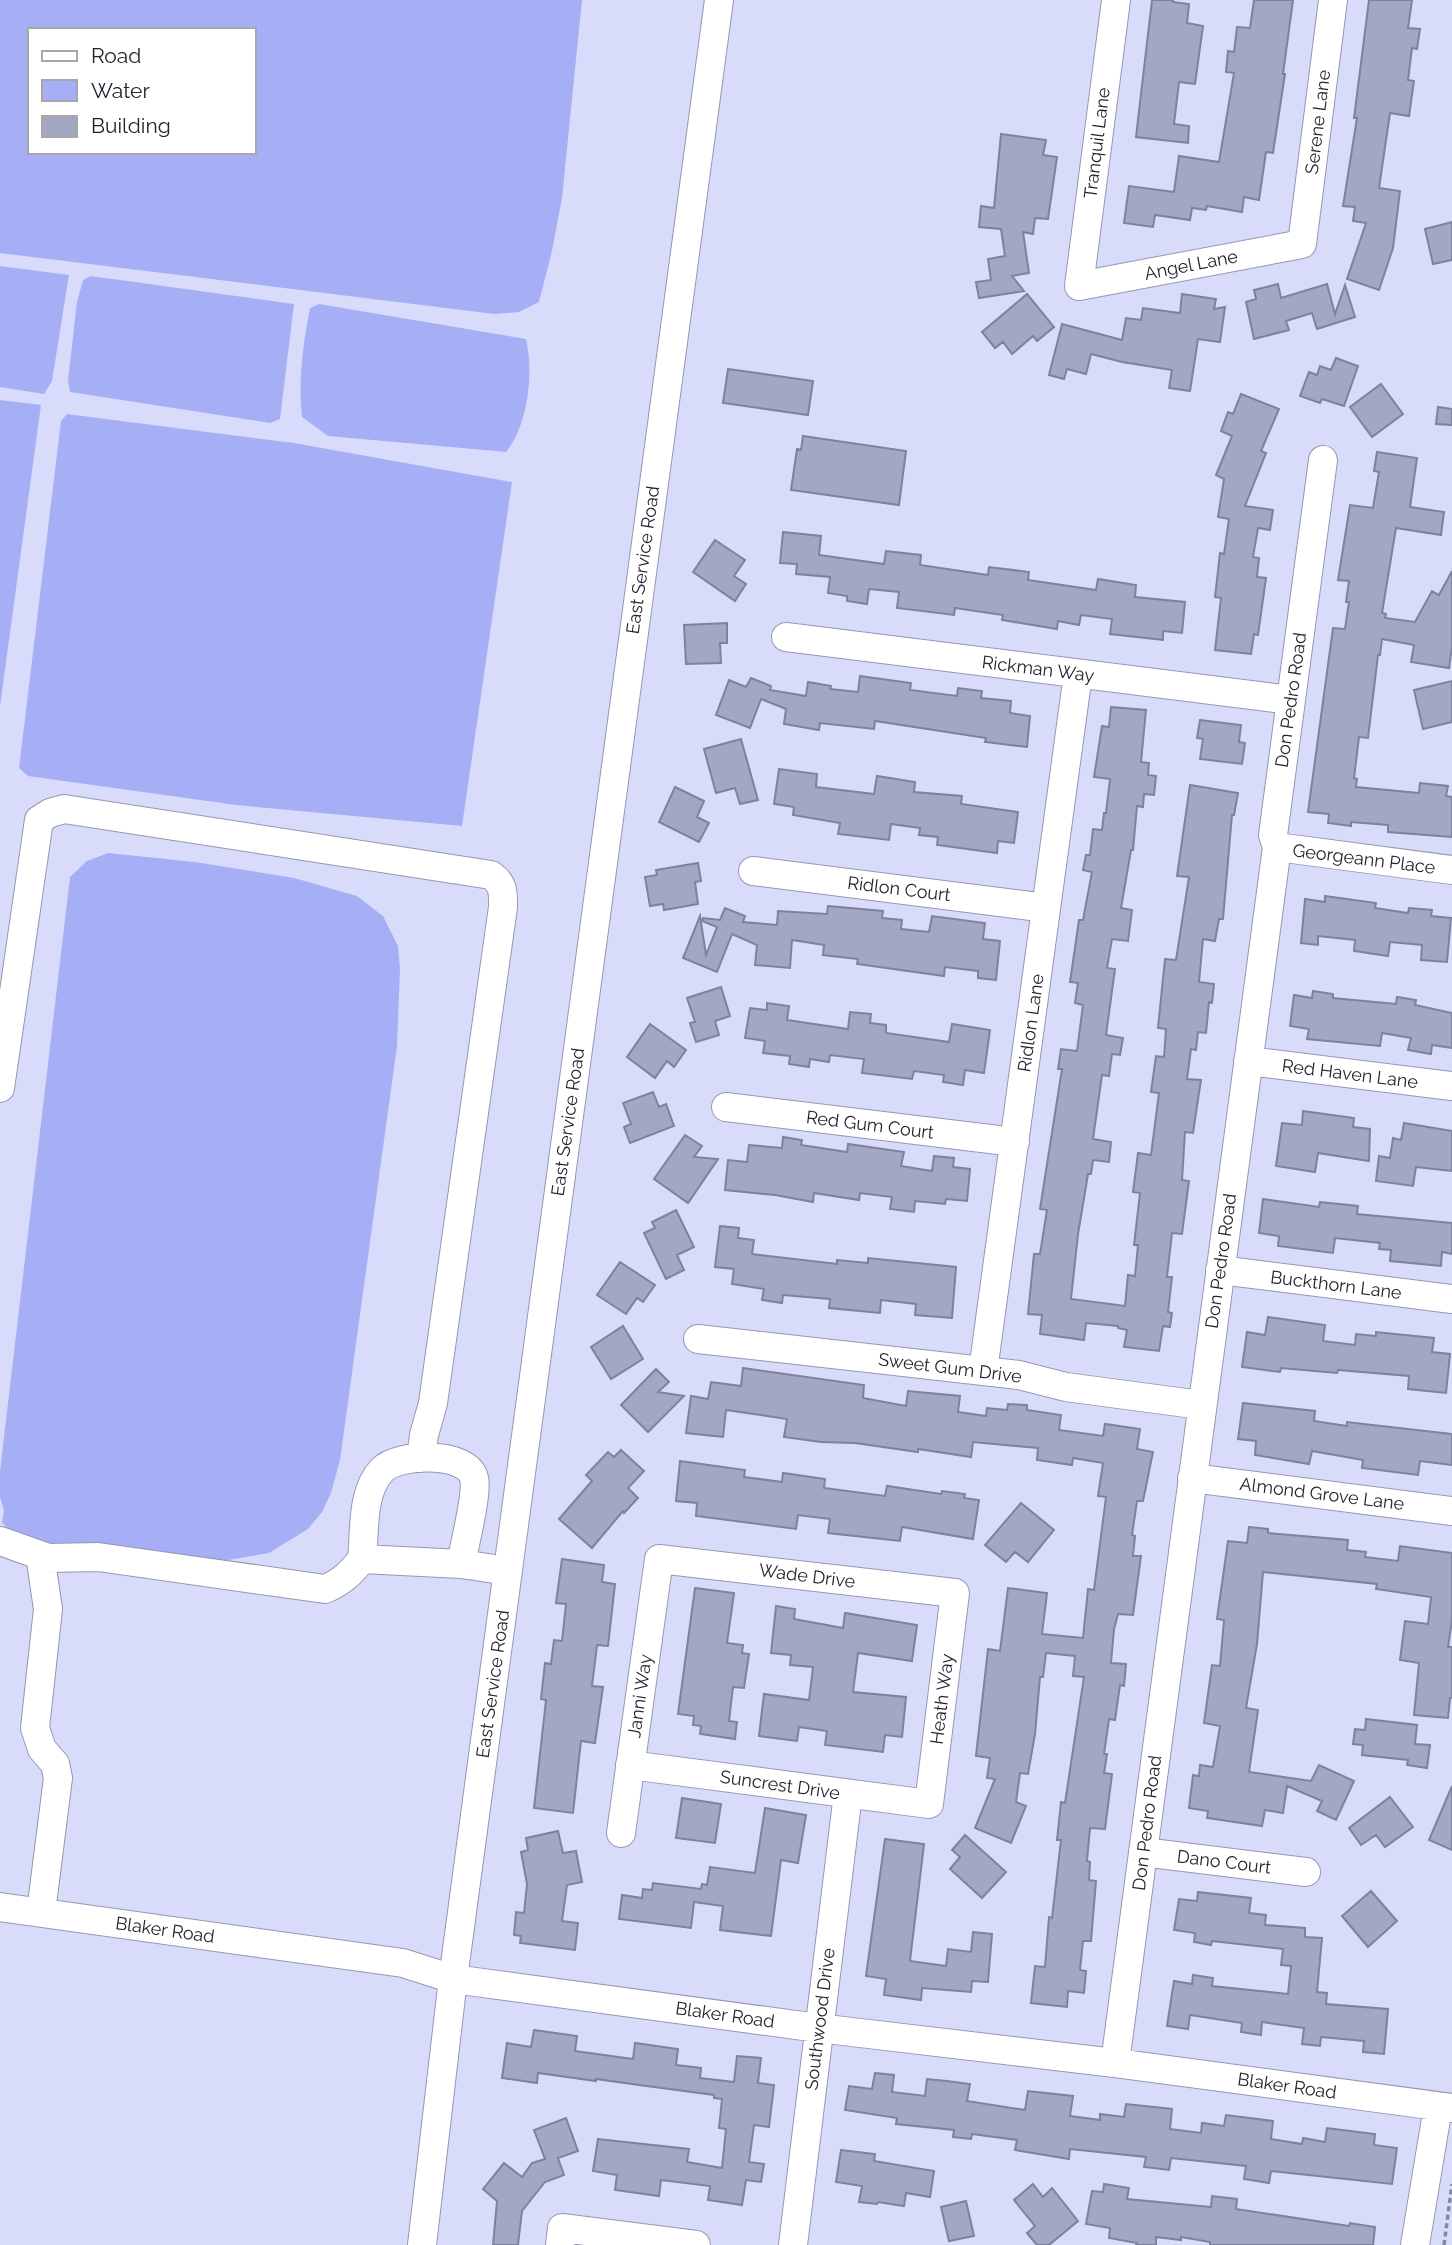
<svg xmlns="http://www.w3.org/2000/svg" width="1452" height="2245" viewBox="0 0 1452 2245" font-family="Raleway,sans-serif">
  <rect width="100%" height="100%" fill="#d8dcfa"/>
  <path fill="#a6aff6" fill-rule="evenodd" d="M0 0H582L562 198 552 251 539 302 519 312 494 314 0 253ZM30 30H254V152H30Z
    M0 266 69 275 52 381 44 394 0 387Z
    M91 276 294 304 280 419 270 423 70 392 68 380 77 302 83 280Z
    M319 304 526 339C534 372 528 426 506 452L328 436 302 417C298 381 303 344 310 308Z
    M0 400 41 405 0 706Z
    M67 414 294 443 512 482 462 826 236 805 28 776 19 768 61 421Z
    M108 853 195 862 294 878 357 896 383 916 398 946 400 969 397 1046 340 1460 331 1493 322 1512 308 1529 269 1553 228 1560 182 1559 40 1542 8 1530 2 1522 4 1510 0 1497V1471L70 877 87 861Z"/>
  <path fill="#a2a7c2" stroke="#7e829c" stroke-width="2" d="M1152 0H1173V2L1189 4 1187 23 1203 26 1195 84 1179 82 1174 124 1189 126 1188 143 1136 137Z
    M1254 0H1293L1283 74H1285L1273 153 1266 152 1259 200 1244 197 1242 212 1207 206 1206 210 1192 208 1190 220 1155 215 1153 227 1124 223 1129 186 1174 192 1179 156 1219 162 1234 73 1226 72 1228 51 1234 52 1237 27 1250 28Z
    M1369 0H1412L1408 28 1420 29 1417 49 1412 48 1408 80 1414 81 1409 116 1390 113 1379 188 1400 191 1393 248 1379 290 1347 279 1366 223 1353 221 1355 207 1343 206 1357 118H1354Z
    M1001 134 1046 140 1043 155 1057 157 1048 219 1035 218 1033 234 1023 232 1029 273 1012 276 1024 291 979 298 976 282 991 280 988 259 1005 256 1001 229 979 227 981 206 994 208Z
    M1452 222V260L1433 264 1425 229Z
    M1278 284 1281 298 1327 284 1335 314 1345 285 1355 317 1317 329 1312 313 1286 321 1289 330 1254 339 1246 302 1256 299 1254 290Z
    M1027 294 1054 327 1037 341 1033 336 1012 354 1003 342 995 348 982 332Z
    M1182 294 1216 299 1214 309 1225 307 1220 342 1198 339 1190 391 1169 388 1172 370 1122 362 1091 354 1086 374 1067 369 1064 379 1049 375 1062 324 1122 340 1126 318 1141 320 1143 308 1180 313Z
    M1336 358 1358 366 1344 406 1322 399 1320 403 1300 396 1309 372 1317 375 1320 366 1331 370Z
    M728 369 813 381 808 415 723 403Z
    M1381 384 1403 414 1372 437 1350 407Z
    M1241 394 1279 409 1261 451 1266 453 1245 506 1273 510 1270 530 1258 528 1253 557 1259 558 1257 577 1266 578 1258 635 1254 634 1251 654 1215 650 1221 598 1215 597 1220 553 1224 554 1229 519 1218 517 1224 479 1216 475 1232 436 1221 431 1228 412 1233 414Z
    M1438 407 1452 409V425L1436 424Z
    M803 436 906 451 899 505 791 490 797 449 801 450Z
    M1377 452 1417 458 1410 507 1444 512 1441 535 1396 528 1382 613 1386 614 1385 618 1415 622 1432 591 1439 595 1452 571V647L1449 668 1411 662 1414 645 1382 639 1380 655H1378L1368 738 1359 737 1354 778 1357 779 1356 787 1419 793 1420 783 1448 786 1446 796 1452 797V837L1388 832V825L1351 822V826L1328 823 1329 814 1308 812 1333 628 1345 629 1349 602H1346L1349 581 1338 580 1350 505 1373 508 1379 472 1374 471Z
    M783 532 821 536 819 555 884 564 886 551 921 555 920 565 988 575 989 567 1029 572 1028 580 1096 590 1098 579 1136 585 1135 597 1185 602 1182 633 1163 631V640L1110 634 1112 619 1081 615 1079 625 1058 621 1057 629 1002 620 1003 615 955 608 954 615 897 608 899 592 869 589 867 604 847 601V596L828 593 830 577 796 574 797 564 780 563Z
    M715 540 745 560 734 576 746 584 735 601 693 572Z
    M727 623V643H720L721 663 686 664 684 625Z
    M860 676 911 683 910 690 957 696 958 688 982 691 981 698 1011 701 1010 713 1030 716 1027 747 985 742 986 738 875 721 874 729 820 723 819 730 784 724 786 709 761 699 750 728 716 715 729 680 746 687 751 678 771 686 770 690 806 696 808 682 831 686 830 689 858 692Z
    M1452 681V722L1423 729 1414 690Z
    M1111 707 1146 710 1141 762 1149 763 1148 775 1156 776 1154 795 1144 794 1143 807 1137 806 1133 850H1131L1121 908 1132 910 1128 941 1112 939 1107 968 1115 969 1106 1035 1123 1038 1120 1055 1112 1054 1109 1076 1102 1075 1093 1139 1111 1142 1109 1162 1093 1160 1091 1174H1088L1078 1234 1071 1299 1125 1306 1128 1275 1135 1276 1138 1245H1134L1140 1193 1133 1192 1138 1153 1151 1155 1159 1093 1151 1092 1156 1056 1164 1057 1166 1029 1158 1028 1165 959 1176 960 1189 877 1177 876 1190 785 1238 793 1234 815H1232L1223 919H1219L1215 941 1203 939 1199 982 1214 984 1212 1003 1209 1002 1206 1033 1198 1032 1196 1050 1191 1049 1187 1079 1201 1080 1193 1133 1185 1132 1182 1180 1189 1181 1182 1234 1172 1233 1167 1277H1172L1168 1312 1172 1313 1170 1327 1163 1326 1159 1351 1124 1347 1127 1330 1118 1328V1326L1086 1323 1084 1340 1040 1334 1042 1315 1028 1314 1034 1254H1040L1047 1210 1040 1209 1062 1069H1058L1061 1049 1077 1051 1083 1005 1075 1003 1078 983 1070 982 1079 920H1083L1092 872 1083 870 1086 855H1090L1093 829 1102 830 1104 813H1106L1110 779 1094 777 1102 726 1109 727Z
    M1200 720 1241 725 1239 742 1245 743 1242 764 1200 759 1203 739 1197 738Z
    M741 739 758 800 740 804 735 788 716 793 704 749Z
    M779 769 817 774 816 787 874 794 877 776 915 782 914 792 962 796 961 804 1018 812 1014 843 998 841 997 853 937 845 938 837 919 835 920 828 891 824 889 840 838 834 840 823 793 815 794 807 774 804Z
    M675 787 704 801 697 817 709 823 699 842 659 822Z
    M698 863 701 881 695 882 698 904 664 910 663 904 650 906 645 877 657 875 656 870Z
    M1325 896 1376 903 1375 908 1408 913 1409 908 1432 910 1431 916 1451 918 1447 962 1421 960 1422 945 1390 942 1388 956 1354 951 1355 940 1318 936V945L1301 943 1305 899 1325 902Z
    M828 906 883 911 882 918 902 920 901 929 929 932 932 916 985 923 983 939 1000 941 996 980 978 978V971L945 967 944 976 857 964 858 959 823 955 824 945 792 940 790 968 755 965 757 945 732 934 717 972 683 958 700 916 706 955 717 927 702 921 703 918 720 920 725 908 745 916 743 922 777 925 778 911 827 914Z
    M721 987 730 1016 715 1021 719 1035 696 1042 690 1023 695 1022 687 998Z
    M1313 991 1333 994V998L1396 1004 1397 997 1416 1000 1415 1005 1452 1013V1048L1432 1045 1431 1054 1408 1050 1411 1038 1382 1033 1380 1046 1307 1039 1309 1029 1290 1026 1294 995 1312 998Z
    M767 1003 789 1006 787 1020 848 1029 850 1012 871 1014 870 1023 886 1025V1033L949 1042 952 1024 990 1030 984 1073 965 1070 963 1085 943 1082 944 1075 914 1071 912 1079 862 1073 864 1059 830 1055 829 1062 810 1059 809 1067 789 1064 790 1056 763 1053 765 1041 745 1038 750 1008 767 1010Z
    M650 1024 686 1050 674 1067 667 1061 655 1078 627 1057Z
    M653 1092 659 1107 666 1104 674 1126 630 1143 624 1127 631 1124 623 1103Z
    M1303 1111 1354 1118 1353 1127 1370 1129 1369 1161 1318 1153 1315 1172 1276 1166 1282 1123 1302 1125Z
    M1404 1123 1452 1131V1171L1416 1167 1413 1186 1376 1181 1379 1156 1390 1158 1393 1138 1401 1140Z
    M685 1135 702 1146 694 1157 718 1159 688 1203 654 1179Z
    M783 1137 802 1140 801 1145 847 1152 848 1144 904 1152 901 1166 932 1171 934 1156 954 1158 953 1167 970 1169 967 1201 946 1199 945 1204 915 1201 914 1212 890 1209 892 1197 860 1193 859 1200 814 1193 813 1202 775 1195 725 1190 728 1160 747 1162 749 1145 782 1148Z
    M1263 1199 1319 1207 1320 1202 1358 1206 1357 1214 1452 1223V1254L1442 1252 1441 1266 1390 1261 1391 1250 1379 1249 1380 1243 1335 1238 1333 1253 1278 1246 1279 1236 1259 1233Z
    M676 1210 694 1247 677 1255 684 1270 666 1279 644 1233 655 1228 652 1222Z
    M720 1226 739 1228 738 1238 754 1240 752 1254 837 1264V1260L868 1263V1258L956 1267 952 1318 915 1315 916 1304 881 1300 880 1313 829 1308 830 1299 783 1295 782 1303 762 1300 764 1289 732 1284 734 1269 715 1267Z
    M620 1262 655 1285 643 1302 637 1298 626 1314 597 1295Z
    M1268 1317 1325 1325 1323 1341 1355 1345 1356 1334 1376 1336V1332L1434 1338 1432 1352 1450 1354 1446 1393 1408 1389 1409 1376 1338 1370 1337 1373 1281 1368 1280 1372 1242 1367 1247 1332 1265 1335Z
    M623 1326 643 1359 611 1379 591 1347Z
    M743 1368 864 1385 863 1398 906 1406 908 1391 960 1396 958 1412 986 1416 987 1408 1007 1410 1008 1404 1027 1405V1410L1061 1415 1059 1430 1103 1436 1105 1424 1140 1429 1137 1449 1153 1452 1143 1501H1137L1132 1535 1135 1536 1133 1556H1141L1133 1615 1118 1614 1114 1629 1111 1663 1126 1664 1124 1686 1120 1685 1115 1720 1109 1719 1104 1754H1107L1104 1773 1112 1774 1105 1829 1090 1828 1087 1861 1090 1862 1089 1880 1096 1881 1091 1941H1083L1080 1970 1086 1971 1084 1993 1068 1991 1067 2007 1031 2003 1035 1966 1045 1967 1049 1917 1052 1918 1061 1840H1057L1061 1802 1065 1803 1084 1677 1073 1676 1075 1656 1046 1653 1043 1677H1040L1035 1734 1028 1774 1020 1773 1016 1802 1026 1806 1011 1843 975 1828 995 1779 987 1778 990 1758 976 1756 988 1649 1000 1651 1008 1588 1047 1593 1042 1634 1083 1638 1088 1589 1094 1590 1106 1497 1098 1496 1103 1463 1073 1458 1072 1465 1037 1460 1038 1448 973 1442 971 1457 918 1449V1452L855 1443 821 1442 784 1437 787 1419 726 1410 723 1437 686 1433 691 1396 708 1399 711 1382 741 1386Z
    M656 1369 669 1382 658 1392 684 1396 648 1432 621 1405Z
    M1243 1403 1315 1411 1314 1421 1347 1426V1422L1452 1434V1465L1420 1461 1418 1475 1362 1468 1363 1460 1312 1451 1309 1464 1255 1455 1256 1441 1238 1439Z
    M621 1450 644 1471 628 1488 638 1498 624 1513 623 1511 592 1548 559 1519 592 1481 586 1475 608 1452 614 1457Z
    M680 1461 745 1470 744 1477 782 1482 783 1473 825 1479 824 1488 885 1496 887 1486 941 1494 942 1491 965 1494 964 1498 979 1500 973 1539 902 1527 900 1541 828 1533 830 1519 798 1515 796 1529 696 1516 697 1503 676 1501Z
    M1021 1503 1054 1530 1028 1562 1015 1552 1006 1562 985 1545Z
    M1249 1527 1268 1529V1533L1348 1540 1347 1550 1366 1552 1365 1557 1398 1561 1400 1546 1452 1553V1620L1448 1647H1452V1698H1450L1448 1718 1414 1715 1419 1663 1400 1660 1405 1621 1428 1624 1431 1597 1376 1589 1377 1584 1263 1572 1257 1644 1246 1708 1258 1710 1249 1772 1311 1781 1319 1765 1354 1781 1336 1820 1317 1811 1322 1801 1287 1786 1283 1813 1265 1810 1262 1826 1207 1818 1208 1811 1189 1808 1193 1775 1199 1776 1200 1765 1213 1767 1220 1726 1204 1723 1212 1665 1220 1666 1224 1620 1217 1619 1228 1541 1247 1543Z
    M562 1559 604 1565 602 1582 615 1584 608 1646 597 1645 592 1686 603 1687 595 1743 581 1741 573 1813 534 1808 546 1700 541 1699 545 1663 551 1664 554 1640 562 1641 566 1604 556 1603Z
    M695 1588 734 1593 727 1643 743 1645 742 1653 749 1654 744 1688 733 1687 729 1721 737 1722 735 1739 700 1734 701 1726 693 1725 694 1716 678 1714Z
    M776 1606 795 1609 794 1619 843 1628 845 1613 917 1625 912 1661 858 1653 853 1692 906 1697 902 1737 885 1735 883 1752 825 1745 827 1731 799 1727 797 1741 759 1736 764 1694 809 1700 813 1667 790 1665 791 1655 771 1653Z
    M1366 1719 1417 1725 1415 1744 1430 1745 1427 1768 1407 1765 1408 1760 1362 1755 1363 1745 1353 1744 1355 1729 1365 1730Z
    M1452 1786V1850L1429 1840Z
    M1390 1797 1413 1827 1385 1847 1376 1835 1361 1845 1349 1828Z
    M682 1798 721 1804 715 1843 676 1838Z
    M765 1808 806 1815 798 1863 781 1860 771 1936 720 1930 723 1906 694 1902 691 1928 619 1919 622 1895 642 1898 643 1889 652 1890 653 1883 701 1889 702 1884 707 1885 710 1867 755 1873Z
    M558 1831 563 1853 576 1851 582 1882 567 1885 562 1921 578 1923 575 1950 520 1943 521 1936 514 1935 516 1912 524 1913 527 1884 521 1852 528 1850 526 1838Z
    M965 1835 1006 1872 982 1898 950 1869 960 1857 952 1850Z
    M885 1839 924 1844 910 1961 946 1966 948 1949 971 1952 973 1932 992 1934 988 1982 972 1981 971 1992 922 1988 921 2000 884 1995 886 1979 866 1976Z
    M1371 1891 1397 1921 1368 1947 1342 1916Z
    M1198 1892 1251 1898 1249 1913 1266 1915 1265 1925 1305 1928V1937L1322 1938 1317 1992 1327 1993 1326 2004 1388 2009 1384 2054 1363 2052 1364 2041 1321 2037 1320 2046 1302 2044 1304 2028 1262 2022 1261 2035 1241 2032 1242 2023 1190 2015 1188 2029 1167 2026 1174 1981 1192 1984 1193 1975 1213 1978 1212 1986 1288 1994 1291 1966 1281 1965 1283 1949 1212 1941 1211 1945 1194 1942 1195 1933 1174 1930 1179 1899 1197 1901Z
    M534 2030 577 2036 575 2051 633 2059 635 2043 678 2049 676 2065 701 2068 700 2078 734 2082 737 2056 761 2058 758 2083 774 2085 769 2127 754 2125 749 2162 764 2164 761 2182 746 2180 742 2205 708 2200 710 2186 661 2180 659 2196 615 2190 617 2175 593 2171 598 2139 689 2149 687 2162 722 2168 726 2129 719 2128 722 2099 714 2098V2095L639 2085 596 2079V2081L538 2073 537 2083 502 2078 507 2043 531 2047Z
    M875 2073 894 2075 892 2092 925 2096 927 2079 947 2081 970 2084 967 2101 1025 2110 1028 2091 1073 2096 1070 2116 1100 2120V2114L1124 2117 1126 2104 1172 2109 1170 2129 1201 2133 1202 2123 1224 2126 1226 2115 1273 2121 1271 2139 1302 2144 1303 2138 1325 2142 1327 2128 1375 2134 1374 2145 1397 2148 1392 2184 1271 2171 1269 2183 1244 2179 1246 2166 1171 2158 1169 2170 1144 2167 1146 2157 1070 2149 1069 2159 1015 2150 1017 2140 972 2134 971 2139 953 2137 954 2130 896 2124 897 2118 845 2110 849 2086 872 2089Z
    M566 2118 578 2151 558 2158 564 2175 545 2182 522 2211 518 2245H493L497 2201 483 2189 504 2163 522 2177 532 2163 545 2159 534 2130Z
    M841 2150 875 2154 874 2161 934 2171 930 2197 906 2193 904 2206 878 2202 877 2204 859 2202 862 2186 836 2182Z
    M1033 2184 1043 2197 1052 2188 1078 2221 1049 2245H1037L1027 2233 1035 2226 1014 2200Z
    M1104 2184 1129 2188 1127 2199 1211 2207 1212 2196 1237 2199 1236 2209 1349 2226 1350 2223 1375 2227 1373 2245H1210V2242L1181 2237V2240L1156 2237V2245H1136L1137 2243 1109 2238 1110 2228 1086 2224 1092 2191 1103 2192Z
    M966 2201 974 2236 949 2241 941 2207Z"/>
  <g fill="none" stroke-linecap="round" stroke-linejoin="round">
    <g stroke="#9498b3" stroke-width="30">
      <path id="minor" d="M1116 0 1079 286 1302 244 1333 0
        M786 637 1291 700
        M1277 847 1452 870
        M753 871 1046 908
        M1248 1061 1452 1086
        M0 1088 39 820 50 813 64 809 491 875C504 884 503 893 503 907L433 1403 424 1435 421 1458
        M726 1107 1015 1142
        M1220 1270 1452 1299
        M698 1339 1019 1375 1066 1387 1201 1405
        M983 1371 1078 674
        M1192 1478 1452 1511
        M0 1541 48 1558 98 1557 325 1589C342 1582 351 1573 362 1559
        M40 1555 48 1609 35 1728 42 1749 55 1764 58 1778 41 1912
        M461 1564 362 1559C365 1531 361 1492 382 1470 398 1453 467 1451 474 1478 478 1493 464 1546 461 1564L508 1571
        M621 1833 659 1559 955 1593 929 1804 630 1765
        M1143 1852 1306 1872
        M0 1907 403 1963 453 1979 818 2028 1115 2063 1452 2108
        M1115 2063 1277 847 1273 835 1323 460
        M422 2245 453 1979 719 0
        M560 2245 562 2228 696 2245
        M793 2245 848 1794
        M1415 2245 1438 2107"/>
    </g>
    <path stroke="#85889d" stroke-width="3.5" stroke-dasharray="5 3.5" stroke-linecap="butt" d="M1444 2245 1452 2184"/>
    <use href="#minor" stroke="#fff" stroke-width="28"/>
  </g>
  <g text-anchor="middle" stroke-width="7" stroke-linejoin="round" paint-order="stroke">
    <g font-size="18" fill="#22232e" stroke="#fff">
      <text transform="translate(1318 122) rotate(-83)" y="6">Serene Lane</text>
      <text transform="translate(1097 143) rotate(-83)" y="6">Tranquil Lane</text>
      <text transform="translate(1191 265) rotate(-11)" y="6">Angel Lane</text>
      <text transform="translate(643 560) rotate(-82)" y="6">East Service Road</text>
      <text transform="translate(1038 669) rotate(7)" y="6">Rickman Way</text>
      <text transform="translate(1291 700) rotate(-82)" y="6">Don Pedro Road</text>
      <text transform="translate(1364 859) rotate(7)" y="6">Georgeann Place</text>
      <text transform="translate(899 889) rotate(7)" y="6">Ridlon Court</text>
      <text transform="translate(1031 1023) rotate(-82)" y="6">Ridlon Lane</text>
      <text transform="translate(1350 1074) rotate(7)" y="6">Red Haven Lane</text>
      <text transform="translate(568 1122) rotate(-82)" y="6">East Service Road</text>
      <text transform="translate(870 1125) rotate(7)" y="6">Red Gum Court</text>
      <text transform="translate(1221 1261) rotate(-82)" y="6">Don Pedro Road</text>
      <text transform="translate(1336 1285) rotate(7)" y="6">Buckthorn Lane</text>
      <text transform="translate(950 1368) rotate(7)" y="6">Sweet Gum Drive</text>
      <text transform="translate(1322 1494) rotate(7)" y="6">Almond Grove Lane</text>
      <text transform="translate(807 1576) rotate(7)" y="6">Wade Drive</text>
      <text transform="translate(493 1684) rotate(-82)" y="6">East Service Road</text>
      <text transform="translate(640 1696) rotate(-82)" y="6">Janni Way</text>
      <text transform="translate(942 1699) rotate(-83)" y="6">Heath Way</text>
      <text transform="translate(780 1785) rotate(8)" y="6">Suncrest Drive</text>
      <text transform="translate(1147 1823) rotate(-83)" y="6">Don Pedro Road</text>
      <text transform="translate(1224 1862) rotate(7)" y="6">Dano Court</text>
      <text transform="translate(165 1930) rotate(8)" y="6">Blaker Road</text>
      <text transform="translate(725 2015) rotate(8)" y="6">Blaker Road</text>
      <text transform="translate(820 2019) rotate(-83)" y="6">Southwood Drive</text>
      <text transform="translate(1287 2086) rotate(8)" y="6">Blaker Road</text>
    </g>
  </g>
  <rect x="28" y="28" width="228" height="126" fill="#ffffff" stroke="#a7a7ab" stroke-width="2"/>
  <rect x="42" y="51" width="35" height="10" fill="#ffffff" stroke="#a7a7ab" stroke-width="2"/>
  <text x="91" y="63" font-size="21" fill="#22232e">Road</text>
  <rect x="42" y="80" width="35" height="21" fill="#a6aff6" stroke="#a7a7ab" stroke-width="2"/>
  <text x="91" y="98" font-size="21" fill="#22232e">Water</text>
  <rect x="42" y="116" width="35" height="21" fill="#a2a7c2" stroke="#a7a7ab" stroke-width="2"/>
  <text x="91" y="133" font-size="21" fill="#22232e">Building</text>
</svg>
